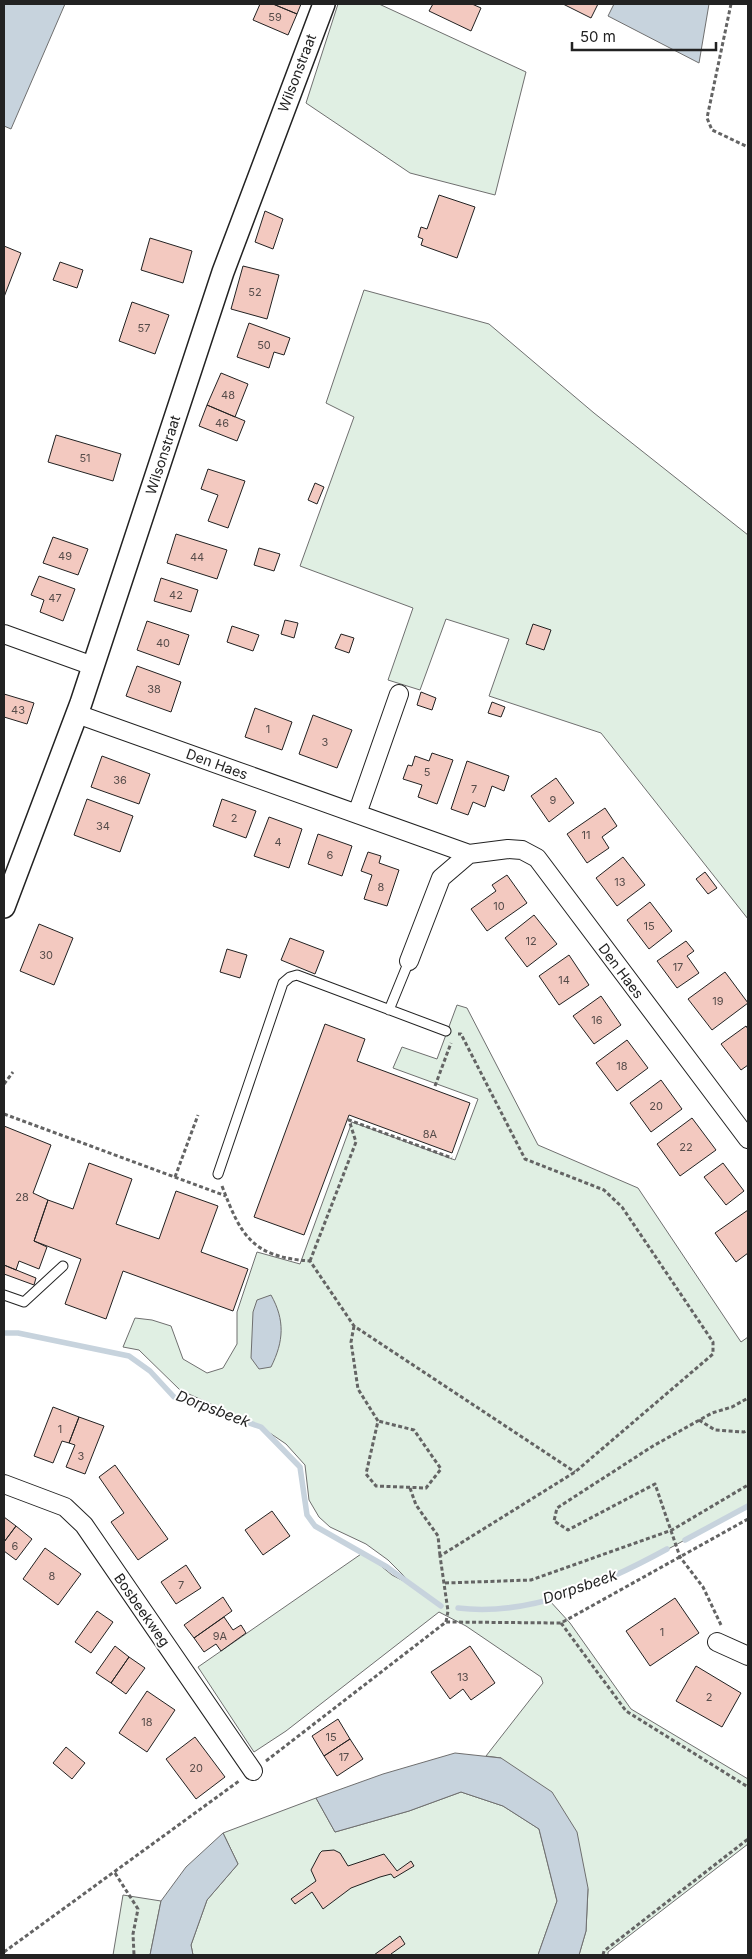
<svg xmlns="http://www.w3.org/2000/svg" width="752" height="1959" viewBox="0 0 752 1959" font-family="Inter,sans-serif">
  <rect width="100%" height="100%" fill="#fff"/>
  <path fill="#e0efe3" stroke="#6f6f6f" d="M338 4H379L526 72 495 195 410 173 306 103Z
    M364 290 489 324 594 413 748 535V919L601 733 489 696 509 639 446 619 420 690 388 680 413 608 300 566 354 417 326 403Z
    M457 1005 467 1008 538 1145 638 1188 741 1342 748 1337V1506L631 1569 549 1600 570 1623 631 1709 748 1779V1844L608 1952V1955H579L586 1931 588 1889 501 1758 486 1756 543 1683 541 1677 466 1626 439 1612 286 1731 254 1752 198 1667 364 1552 392 1575 415 1587 388 1560 366 1544 330 1527 319 1517 309 1500 305 1465 286 1444 261 1427 180 1390 139 1350 123 1347 135 1318 152 1320 171 1326 183 1359 207 1373 223 1368 237 1344V1312L257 1252 300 1264 352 1122 455 1160 478 1099 393 1068 402 1047 437 1059Z
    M461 1792 503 1806 539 1829 557 1901 538 1955H193L191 1945 207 1900 238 1864 223 1833 316 1798 335 1832 409 1811Z
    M123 1895 161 1901 150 1955H113Z"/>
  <path fill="#c7d3dd" stroke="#6f6f6f" d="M4 4H65L11 129 4 126Z
    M614 4H709L699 63 608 16Z
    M271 1295C285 1320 284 1341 271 1367L259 1369 251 1358 253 1312 257 1300Z
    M455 1753 501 1758 552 1792 577 1832 588 1888 586 1931 579 1955H538L557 1901 539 1829 503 1806 461 1792 409 1811 335 1832 316 1798 383 1774Z
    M223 1833 238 1864 207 1900 191 1945 193 1955H150L161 1901 186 1867Z"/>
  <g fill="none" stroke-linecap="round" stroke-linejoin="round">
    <path stroke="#c7d3dd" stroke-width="5.5" d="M4 1333H18L129 1356 150 1371 174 1397 261 1427 300 1467 307 1515 315 1526 387 1567 441 1606
      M685 1540 748 1506
      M458 1608C530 1617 605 1583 667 1549"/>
  </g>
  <path fill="#f3c9c0" stroke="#222" d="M260 4H273L297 14 288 35 253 20Z
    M273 4H301L297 14Z
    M433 4H472L481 8 471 31 429 11Z
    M563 4H598L591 18Z
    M439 195 475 207 457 258 421 245 423 239 418 237 421 227 427 229Z
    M265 211 283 219 273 249 255 242Z
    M150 238 192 251 183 283 141 270Z
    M4 246 21 253 4 297Z
    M60 262 83 270 77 288 53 280Z
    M243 266 279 275 267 319 231 309Z
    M132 302 169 315 155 354 119 341Z
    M249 323 290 338 284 355 274 352 269 368 237 357Z
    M221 373 248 384 235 417 207 405Z
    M207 405 245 421 237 441 199 426Z
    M56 435 121 454 113 481 48 462Z
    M208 469 245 481 228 528 208 521 218 495 201 489Z
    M315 483 324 487 317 504 308 500Z
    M176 534 227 550 217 579 167 563Z
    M53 537 88 549 78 575 43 563Z
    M259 548 280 554 274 571 254 565Z
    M39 576 75 589 63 621 40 612 44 600 31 595Z
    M161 578 198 590 191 612 154 601Z
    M285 620 298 623 294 638 281 634Z
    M147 621 189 635 179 665 137 650Z
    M533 624 551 630 544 650 526 644Z
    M232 626 259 635 253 651 227 642Z
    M341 634 354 638 349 653 335 648Z
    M137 666 181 682 171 712 126 696Z
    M421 692 436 698 432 710 417 705Z
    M4 694 34 703 27 724 4 717Z
    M492 702 505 707 501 717 488 713Z
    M255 708 292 722 282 750 245 737Z
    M313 715 352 730 337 768 299 754Z
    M432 753 453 760 437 804 418 797 422 785 403 779 408 765 412 766 415 756 429 761Z
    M102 756 150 774 139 804 91 787Z
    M467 761 509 776 504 791 492 786 485 807 473 802 468 815 451 809Z
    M556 778 574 803 549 822 531 796Z
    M87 799 133 816 120 852 74 835Z
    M222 799 256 811 246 838 213 826Z
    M605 808 617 826 602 837 609 848 587 863 567 834Z
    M269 817 302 829 289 868 254 856Z
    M318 834 352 846 342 876 308 864Z
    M368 852 381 856 379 863 399 870 387 906 364 899 372 875 361 871Z
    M623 857 645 885 617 906 596 878Z
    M705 872 717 888 708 894 696 879Z
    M507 875 527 903 487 931 471 909 496 891 492 885Z
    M650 902 672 931 649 949 627 920Z
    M534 915 557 944 527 967 505 938Z
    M39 924 73 938 54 985 20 971Z
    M290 938 324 951 315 974 281 960Z
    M686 941 694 951 687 956 699 973 677 988 657 961Z
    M227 949 247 955 240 978 220 972Z
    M569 955 589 985 559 1005 539 976Z
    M725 972 748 1003 712 1030 688 999Z
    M601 996 621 1025 594 1044 573 1016Z
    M325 1024 365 1039 357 1061 470 1103 452 1153 349 1115 304 1235 254 1217Z
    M746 1026 748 1029V1065L741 1070 721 1044Z
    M627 1040 648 1068 617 1091 596 1063Z
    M661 1080 682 1109 651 1132 630 1103Z
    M692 1118 716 1150 680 1176 657 1144Z
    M4 1126 51 1145 33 1193 48 1200 34 1241 47 1247 39 1269 19 1261 16 1270 4 1265Z
    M89 1163 132 1179 116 1224 159 1239 176 1191 218 1206 201 1252 248 1269 233 1311 123 1271 106 1319 65 1304 81 1259 34 1241 48 1200 73 1209Z
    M723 1163 744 1191 726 1205 704 1177Z
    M748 1210V1253L736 1262 715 1233Z
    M4 1265 36 1278 34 1285 4 1274Z
    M53 1407 79 1417 69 1443 62 1441 53 1463 34 1456Z
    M79 1417 104 1426 85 1474 66 1467 75 1445 69 1443Z
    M115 1465 168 1539 138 1560 111 1522 124 1513 99 1477Z
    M272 1511 290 1536 263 1555 245 1530Z
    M4 1517 16 1526 4 1542Z
    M16 1526 32 1539 16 1560 4 1551V1542Z
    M45 1548 81 1574 58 1605 23 1579Z
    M186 1565 201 1588 176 1604 161 1582Z
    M223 1597 232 1611 194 1638 184 1625Z
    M675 1598 699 1633 650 1666 626 1631Z
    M97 1611 113 1622 91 1653 75 1642Z
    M224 1617 233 1630 241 1625 246 1633 221 1651 216 1644 204 1652 194 1638Z
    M115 1646 129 1657 111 1683 96 1673Z
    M470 1646 495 1683 471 1700 463 1689 450 1699 431 1672Z
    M129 1657 145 1668 126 1694 111 1683Z
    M696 1666 741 1693 722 1727 676 1701Z
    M147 1691 175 1710 147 1752 119 1733Z
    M338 1719 350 1739 324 1756 312 1736Z
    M195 1737 225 1777 196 1799 166 1759Z
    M350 1739 363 1759 337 1776 324 1756Z
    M66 1747 85 1763 72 1779 53 1763Z
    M334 1850 340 1853 348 1866 384 1854 397 1871 411 1861 414 1866 394 1878 391 1874 380 1877 351 1888 323 1909 312 1892 295 1904 291 1899 316 1881 311 1870 320 1853 322 1851Z
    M400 1936 405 1944 391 1954 392 1955H374Z"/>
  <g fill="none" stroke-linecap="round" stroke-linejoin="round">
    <g stroke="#222" stroke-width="11">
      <path id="service" d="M389 1010 409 961
        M218 1174 283 983 290 977 297 975 446 1031
        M4 1295 24 1302 63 1266"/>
    </g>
    <g stroke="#222" stroke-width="20">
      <path id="minor" d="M4 634 93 666
        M77 714 469 854 508 849 522 850 537 858 748 1139
        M357 814 399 694
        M409 961 441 878 469 854
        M4 1484 65 1507 84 1525 253 1771
        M717 1642 748 1656"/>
    </g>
    <g stroke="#222" stroke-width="24">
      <path id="tertiary" d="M4 907 81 703 223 272 324 4"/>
    </g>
    <path stroke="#646464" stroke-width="3" stroke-dasharray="4 2.5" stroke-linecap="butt" d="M731 4 707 118 712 130 748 147
      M4 1084 13 1072
      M435 1086 451 1043
      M4 1114 226 1196
      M175 1177 198 1115
      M222 1186C241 1236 252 1257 310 1261L354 1326 575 1472
      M310 1261 356 1142 349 1120 452 1158
      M354 1326 351 1342 358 1389 378 1421 366 1474 376 1486 426 1488 441 1469 414 1430 378 1421
      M699 1420 715 1430 744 1432 748 1430
      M410 1488 416 1505 438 1536 440 1556
      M445 1583 531 1580 672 1530 748 1485
      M446 1622 448 1611 440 1556 575 1472 713 1354V1342L622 1207 604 1190 525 1159 461 1034H458
      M561 1623 626 1711 748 1787
      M721 1625 703 1587 680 1557 655 1484 568 1530 554 1521 557 1508 653 1446 712 1413 732 1407 748 1398
      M266 1761 446 1622 561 1623 748 1519
      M115 1873 138 1909 133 1934 134 1955
      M4 1952 239 1781
      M603 1955 604 1951 748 1839"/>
    <use href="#service" stroke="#fff" stroke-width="9"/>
    <use href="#minor" stroke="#fff" stroke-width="18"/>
    <use href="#tertiary" stroke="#fff" stroke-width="21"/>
  </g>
  <g text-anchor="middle" stroke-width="4" stroke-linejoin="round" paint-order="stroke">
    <g font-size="11" fill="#564c4a">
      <text x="275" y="21">59</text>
      <text x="255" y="296">52</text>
      <text x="144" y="332">57</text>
      <text x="264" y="349">50</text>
      <text x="228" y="399">48</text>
      <text x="222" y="427">46</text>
      <text x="85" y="462">51</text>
      <text x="65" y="560">49</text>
      <text x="197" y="561">44</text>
      <text x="176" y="599">42</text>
      <text x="55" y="602">47</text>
      <text x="163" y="647">40</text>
      <text x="154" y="693">38</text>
      <text x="18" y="714">43</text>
      <text x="268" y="733">1</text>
      <text x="325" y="746">3</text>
      <text x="427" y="776">5</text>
      <text x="120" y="784">36</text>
      <text x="474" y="793">7</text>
      <text x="553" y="804">9</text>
      <text x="234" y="822">2</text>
      <text x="103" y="830">34</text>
      <text x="586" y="839">11</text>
      <text x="278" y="846">4</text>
      <text x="330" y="859">6</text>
      <text x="620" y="886">13</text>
      <text x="381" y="891">8</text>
      <text x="499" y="910">10</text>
      <text x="649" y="930">15</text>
      <text x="531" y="945">12</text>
      <text x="46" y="959">30</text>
      <text x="678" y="971">17</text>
      <text x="564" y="984">14</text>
      <text x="718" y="1005">19</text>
      <text x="597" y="1024">16</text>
      <text x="622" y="1070">18</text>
      <text x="656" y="1110">20</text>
      <text x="430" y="1138">8A</text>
      <text x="686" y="1151">22</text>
      <text x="22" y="1201">28</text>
      <text x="60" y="1433">1</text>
      <text x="81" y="1460">3</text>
      <text x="15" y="1550">6</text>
      <text x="52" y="1580">8</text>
      <text x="181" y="1589">7</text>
      <text x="662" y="1636">1</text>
      <text x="220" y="1640">9A</text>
      <text x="463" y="1681">13</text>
      <text x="709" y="1701">2</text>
      <text x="147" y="1726">18</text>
      <text x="331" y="1741">15</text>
      <text x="344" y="1761">17</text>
      <text x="196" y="1772">20</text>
    </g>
    <g font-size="14" fill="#222" stroke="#fff">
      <text transform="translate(297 73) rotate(-69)" y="5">Wilsonstraat</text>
      <text transform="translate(163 455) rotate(-72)" y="5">Wilsonstraat</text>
      <text transform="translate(217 764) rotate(20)" y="5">Den Haes</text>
      <text transform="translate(621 971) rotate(53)" y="5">Den Haes</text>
      <text transform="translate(142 1610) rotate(55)" y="5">Bosbeekweg</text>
    </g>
    <g font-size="15" font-style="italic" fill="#222" stroke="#fff">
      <text transform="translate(213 1409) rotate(21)" y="5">Dorpsbeek</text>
      <text transform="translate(580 1587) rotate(-19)" y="5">Dorpsbeek</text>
    </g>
  </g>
  <rect width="752" height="1959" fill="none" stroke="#222222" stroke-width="10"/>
  <path d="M572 42v8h144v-8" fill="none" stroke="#222222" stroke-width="2.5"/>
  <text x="580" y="42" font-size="15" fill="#222222" stroke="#ffffff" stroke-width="4" paint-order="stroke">50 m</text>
</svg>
